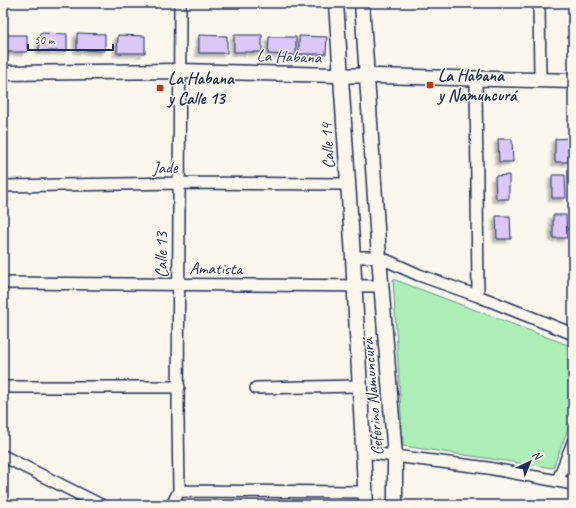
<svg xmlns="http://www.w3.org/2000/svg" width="576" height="508" viewBox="0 0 576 508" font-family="Caveat,sans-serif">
  <defs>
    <filter id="shadow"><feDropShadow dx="-3.5" dy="3.5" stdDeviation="1" flood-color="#0004"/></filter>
  </defs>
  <rect width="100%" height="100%" fill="#fbf7ec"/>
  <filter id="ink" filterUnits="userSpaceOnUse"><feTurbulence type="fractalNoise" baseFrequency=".025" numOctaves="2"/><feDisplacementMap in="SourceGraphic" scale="8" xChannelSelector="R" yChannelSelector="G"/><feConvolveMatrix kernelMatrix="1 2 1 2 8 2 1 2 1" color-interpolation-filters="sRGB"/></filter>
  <g filter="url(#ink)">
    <path fill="#aeefb8" stroke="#648f8b" d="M393 279 573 347V416L553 468 403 446Z"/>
    <path fill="#dbc7f8" stroke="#1b2f5e" filter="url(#shadow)" d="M40 33 67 34V51H39Z
      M77 33 105 34V51L77 50Z
      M3 35H27V52H3Z
      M118 35 145 36V53H117Z
      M199 35 227 36V53H199Z
      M234 35H262V52H234Z
      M299 36 327 37 326 54H299Z
      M269 37H296V55L268 54Z
      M569 138V162H555V139Z
      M498 139H512L513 162H499Z
      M509 175V199H496L495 176Z
      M552 175H565L566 198H552Z
      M553 215H566L567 238H553Z
      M496 216H510L511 239H497Z"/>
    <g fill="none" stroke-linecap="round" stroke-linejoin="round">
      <g stroke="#1b2f5e" stroke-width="14">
        <path id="minor" d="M539 3 540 79
          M476 79 478 296
          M3 186 179 183 348 184
          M353 257H379L419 275 478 296 573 334
          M3 283 381 286
          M3 387H179
          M256 388 359 386
          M363 452 488 468 573 484
          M3 456 101 505
          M558 480 573 442
          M179 491 364 492
          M172 505 179 491 178 418 180 3"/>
      </g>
      <g stroke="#1b2f5e" stroke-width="17">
        <path id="tertiary" d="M336 3 353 257 366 505
          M362 3 379 257 395 456V505
          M3 73 179 71 573 81"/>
      </g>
      <use href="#minor" stroke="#fbf7ec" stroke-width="11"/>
      <use href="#tertiary" stroke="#fbf7ec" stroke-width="14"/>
    </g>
  </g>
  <g fill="#c8321e" stroke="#fbf7ec" stroke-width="1.5">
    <rect x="426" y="81" width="8" height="8" rx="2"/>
    <rect x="156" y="84" width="8" height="8" rx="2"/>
  </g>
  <g text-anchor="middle" stroke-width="3" stroke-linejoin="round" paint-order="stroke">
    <g font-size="17" fill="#1b2f5e" stroke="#fbf7ec">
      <text transform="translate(289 56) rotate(2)" y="6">La Habana</text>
      <text transform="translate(327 146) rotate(-94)" y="6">Calle 14</text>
      <text transform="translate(165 167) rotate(-1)" y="6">Jade</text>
      <text transform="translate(161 255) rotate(-90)" y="6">Calle 13</text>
      <text transform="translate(216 268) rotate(1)" y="6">Amatista</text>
      <text transform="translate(372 397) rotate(-95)" y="6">Ceferino Namuncurá</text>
    </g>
    <g font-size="17" font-weight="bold" fill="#1b2f5e" stroke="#fbf7ec" text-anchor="start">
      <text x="438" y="81">La Habana<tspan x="438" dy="20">y Namuncurá</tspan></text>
      <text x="168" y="84">La Habana<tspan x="168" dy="20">y Calle 13</tspan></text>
    </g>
  </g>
  <rect width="576" height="508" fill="none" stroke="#fbf7ec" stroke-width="16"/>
  <rect x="8" y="8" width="560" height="492" fill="none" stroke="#1b2f5e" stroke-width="1.5" filter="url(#ink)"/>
  <g transform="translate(530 462) rotate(44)" stroke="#fbf7ec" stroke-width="3" paint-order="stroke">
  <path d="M0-3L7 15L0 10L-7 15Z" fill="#1b2f5e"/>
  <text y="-6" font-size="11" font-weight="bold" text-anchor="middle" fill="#1b2f5e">N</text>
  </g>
  <path d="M28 44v6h85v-6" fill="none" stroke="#1b2f5e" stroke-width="2"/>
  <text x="34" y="44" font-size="12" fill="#1b2f5e" stroke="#fbf7ec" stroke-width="3" paint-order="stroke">50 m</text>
</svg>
